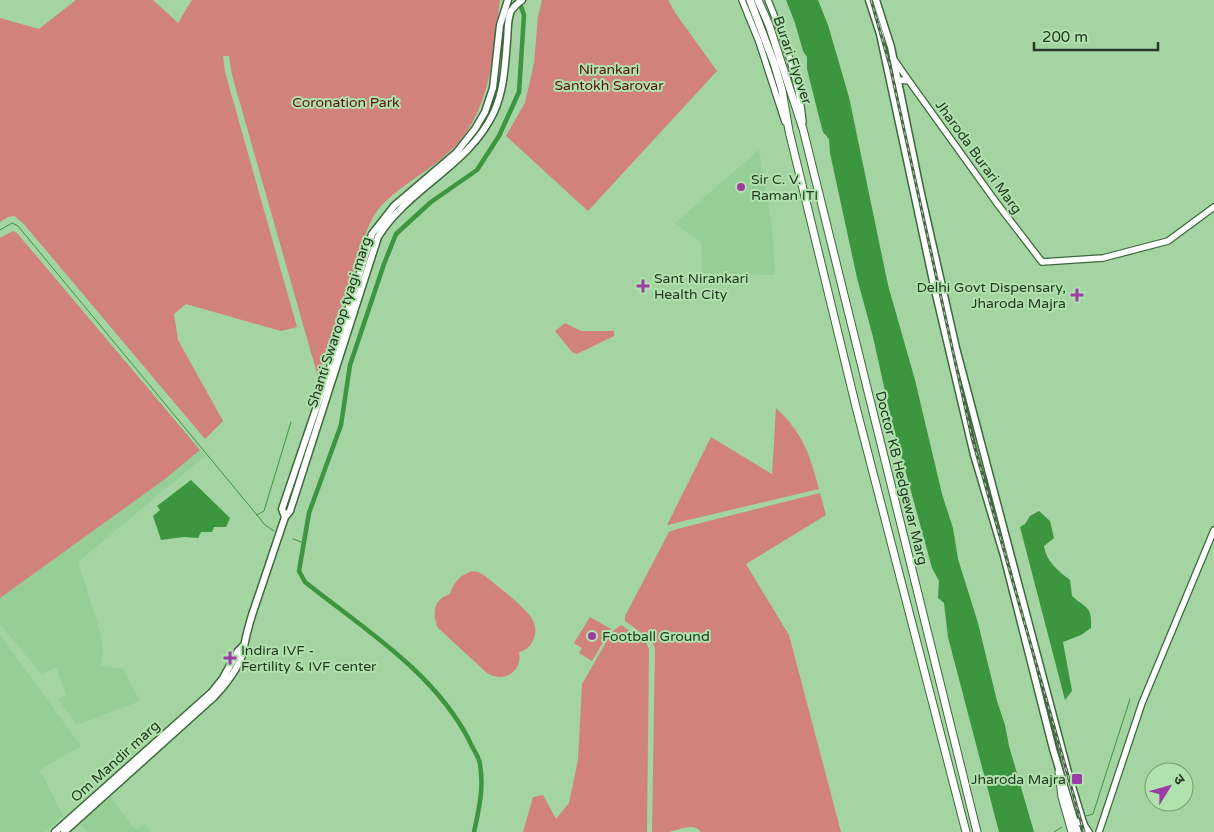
<svg xmlns="http://www.w3.org/2000/svg" width="1214" height="832" viewBox="0 0 1214 832" font-family="'Varela Round','Noto Sans Devanagari',sans-serif">
  <rect width="100%" height="100%" fill="#a3d4a2"/>
  <path fill="#97ce95" d="M759 150 772 226 775 275 702 273 701 242 675 223Z
    M13 231 17 233 205 456 78 562 101 635 103 650 101 666 123 669 140 701 77 725 58 699 66 695 56 667 42 675 0 624V238Z
    M0 635 81 746 40 770 63 816 45 832H0Z
    M111 797 135 830 146 824 150 832H87L80 823Z"/>
  <path fill="#d1827d" d="M76 0H153L178 23 192 0H500C492 60 492 119 440 160 419 177 390 192 375 214 371 220 368 228 365 235L318 377 232 75 229 56H223L225 72 297 327 281 331 186 304 174 314 178 340 223 421 205 439 23 223 14 216 8 217 0 222V18L39 29Z
    M542 0H668L676 14 717 71 588 211 506 136 525 103 534 63 538 17Z
    M13 231 17 233 200 450 165 479 0 598V238Z
    M565 323 581 331H614V336L577 354 572 352 555 331Z
    M776 408C803 433 810 455 819 489L667 525 711 437 772 474Z
    M820 493 826 515 746 564 789 635 841 832H701C693 822 680 830 669 832 664 832 658 832 652 832L655 648 651 640 625 621V616L669 532 677 529Z
    M472 571 478 572 485 576C497 586 527 608 533 621 536 627 536 634 533 640 531 646 526 650 519 652 523 671 504 684 487 673L438 628C432 614 433 599 450 594 453 582 461 575 472 571Z
    M590 617 611 629 592 661 579 653 582 648 574 643Z
    M621 625 646 642 649 649 647 832H523L533 797 543 795 556 819 569 803 578 760 582 684 612 632Z"/>
  <path fill="#3c953f" d="M786 0H818L828 25 849 97 888 285 915 380 942 494 953 528 958 559 978 623 997 701 1005 725 1009 746 1034 832H999L948 637 944 603 938 598 939 581 932 568 891 418 873 337 857 278 830 153 829 139 823 132 819 117 807 69V57L803 51 795 23Z
    M191 480 230 518 226 527H214L212 532H201L198 538 184 537 161 540 153 516 160 510 157 506Z
    M1039 511 1050 521 1054 538 1044 546C1046 561 1058 571 1070 580L1072 596C1086 609 1092 605 1091 628L1081 635 1063 642 1072 691 1065 700 1020 527 1025 524 1030 516Z"/>
  <g fill="none" stroke-linecap="round" stroke-linejoin="round">
    <path stroke="#3c953f" stroke-width="1" d="M0 230 12 223 18 226 257 515 265 525 274 531
      M257 515 264 511 291 422
      M293 539 304 543
      M1086 816 1093 814 1130 699
      M1054 832 1062 827"/>
    <path stroke="#3c953f" stroke-width="4.5" d="M474 832C479 809 484 788 480 764 479 756 472 748 469 740 434 672 364 629 305 582L299 571 309 513 341 425 350 365 384 264 396 234 431 202 477 170 499 136 519 92 524 15 519 1"/>
    <g stroke="#3c693b" stroke-width="8">
      <path id="tertiary" d="M742 0 759 42 785 122
        M768 0C784 39 799 80 803 122
        M893 58 909 81
        M890 79 909 81 996 202 1042 262 1103 258 1168 241 1214 207
        M1074 821 1083 823 1089 832
        M1099 832 1142 703 1214 530"/>
    </g>
    <g stroke="#3c693b" stroke-width="9">
      <path id="secondary" d="M869 0 880 34 934 286 974 455 1004 556 1053 749 1078 832
        M876 0 891 47 920 189 956 348 1070 780 1086 832
        M285 517 282 509 332 362 372 234 394 206 456 153 475 129 485 112 493 88 500 25 508 0
        M55 832 212 692 223 678 238 651 243 646
        M64 832 214 697C224 687 240 666 243 652 245 640 248 628 252 615 263 583 274 550 285 517L290 511 378 237C408 188 469 166 494 112 504 90 505 65 507 41 508 31 507 19 511 11 514 6 518 3 522 0"/>
    </g>
    <g stroke="#3c693b" stroke-width="9">
      <path id="trunk" d="M750 0 774 63 782 90 789 131 856 407 966 832
        M758 0 769 25 803 129 977 832
        M1059 772 1062 797 1072 832"/>
    </g>
    <use href="#tertiary" stroke="#fff" stroke-width="5.5"/>
    <use href="#secondary" stroke="#fff" stroke-width="6"/>
    <use href="#trunk" stroke="#fff" stroke-width="7"/>
    <g stroke="#486447" stroke-width="3">
      <path id="rail" d="M871 0 890 66 972 438 1084 832"/>
    </g>
    <use href="#rail" stroke="#b0e2ae" stroke-width="1" stroke-dasharray="4" stroke-linecap="butt"/>
  </g>
  <g fill="#9c3da5" stroke="#b0e2ae" stroke-width="2">
    <circle cx="741" cy="187" r="5"/>
    <path d="M640.5 278.5h5v5h5v5h-5v5h-5v-5h-5v-5h5z"/>
    <path d="M1074.5 287.5h5v5h5v5h-5v5h-5v-5h-5v-5h5z"/>
    <circle cx="592" cy="636" r="5"/>
    <path d="M227.5 650.5h5v5h5v5h-5v5h-5v-5h-5v-5h5z"/>
    <rect x="1071" y="773" width="12" height="12" rx="2.5"/>
  </g>
  <g text-anchor="middle" stroke-width="4" stroke-linejoin="round" paint-order="stroke">
    <g font-size="14" fill="#243824" stroke="#b0e2ae">
      <text transform="translate(793 60) rotate(71)" y="5">Burari Flyover</text>
      <text transform="translate(979 157) rotate(54)" y="5">Jharoda Burari Marg</text>
      <text transform="translate(339 322) rotate(-72)" y="5">Shanti Swaroop tyagi marg</text>
      <text transform="translate(902 478) rotate(76)" y="5">Doctor KB Hedgewar Marg</text>
      <text transform="translate(115 761) rotate(-42)" y="5">Om Mandir marg</text>
    </g>
    <g font-size="14" fill="#5c0f13" stroke="#b0e2ae">
      <text x="609" y="74">Nirankari<tspan x="609" dy="16">Santokh Sarovar</tspan></text>
      <text x="346" y="107">Coronation Park</text>
    </g>
    <g font-size="14" fill="#243824" stroke="#b0e2ae" text-anchor="start">
      <text x="751" y="184">Sir C. V.<tspan x="751" dy="16">Raman ITI</tspan></text>
      <text x="654" y="283">Sant Nirankari<tspan x="654" dy="16">Health City</tspan></text>
      <text x="1066" y="292" text-anchor="end">Delhi Govt Dispensary,<tspan x="1066" dy="16">Jharoda Majra</tspan></text>
      <text x="602" y="641">Football Ground</text>
      <text x="241" y="655">Indira IVF -<tspan x="241" dy="16">Fertility &amp; IVF center</tspan></text>
      <text x="1066" y="784" text-anchor="end">Jharoda Majra</text>
    </g>
  </g>
  <g transform="translate(1169 787) rotate(53)"><circle r="24" fill="#b0e2ae" stroke="#789e77"/>
  <path d="M0-4L9 19L0 12L-9 19Z" fill="#9c3da5"/>
  <text y="-8" font-size="14" font-weight="bold" text-anchor="middle" fill="#243824">उ</text>
  </g>
  <path d="M1034 42v8h124v-8" fill="none" stroke="#243824" stroke-width="2.5"/>
  <text x="1042" y="42" font-size="15" fill="#243824" stroke="#b0e2ae" stroke-width="4" paint-order="stroke">200 m</text>
</svg>
